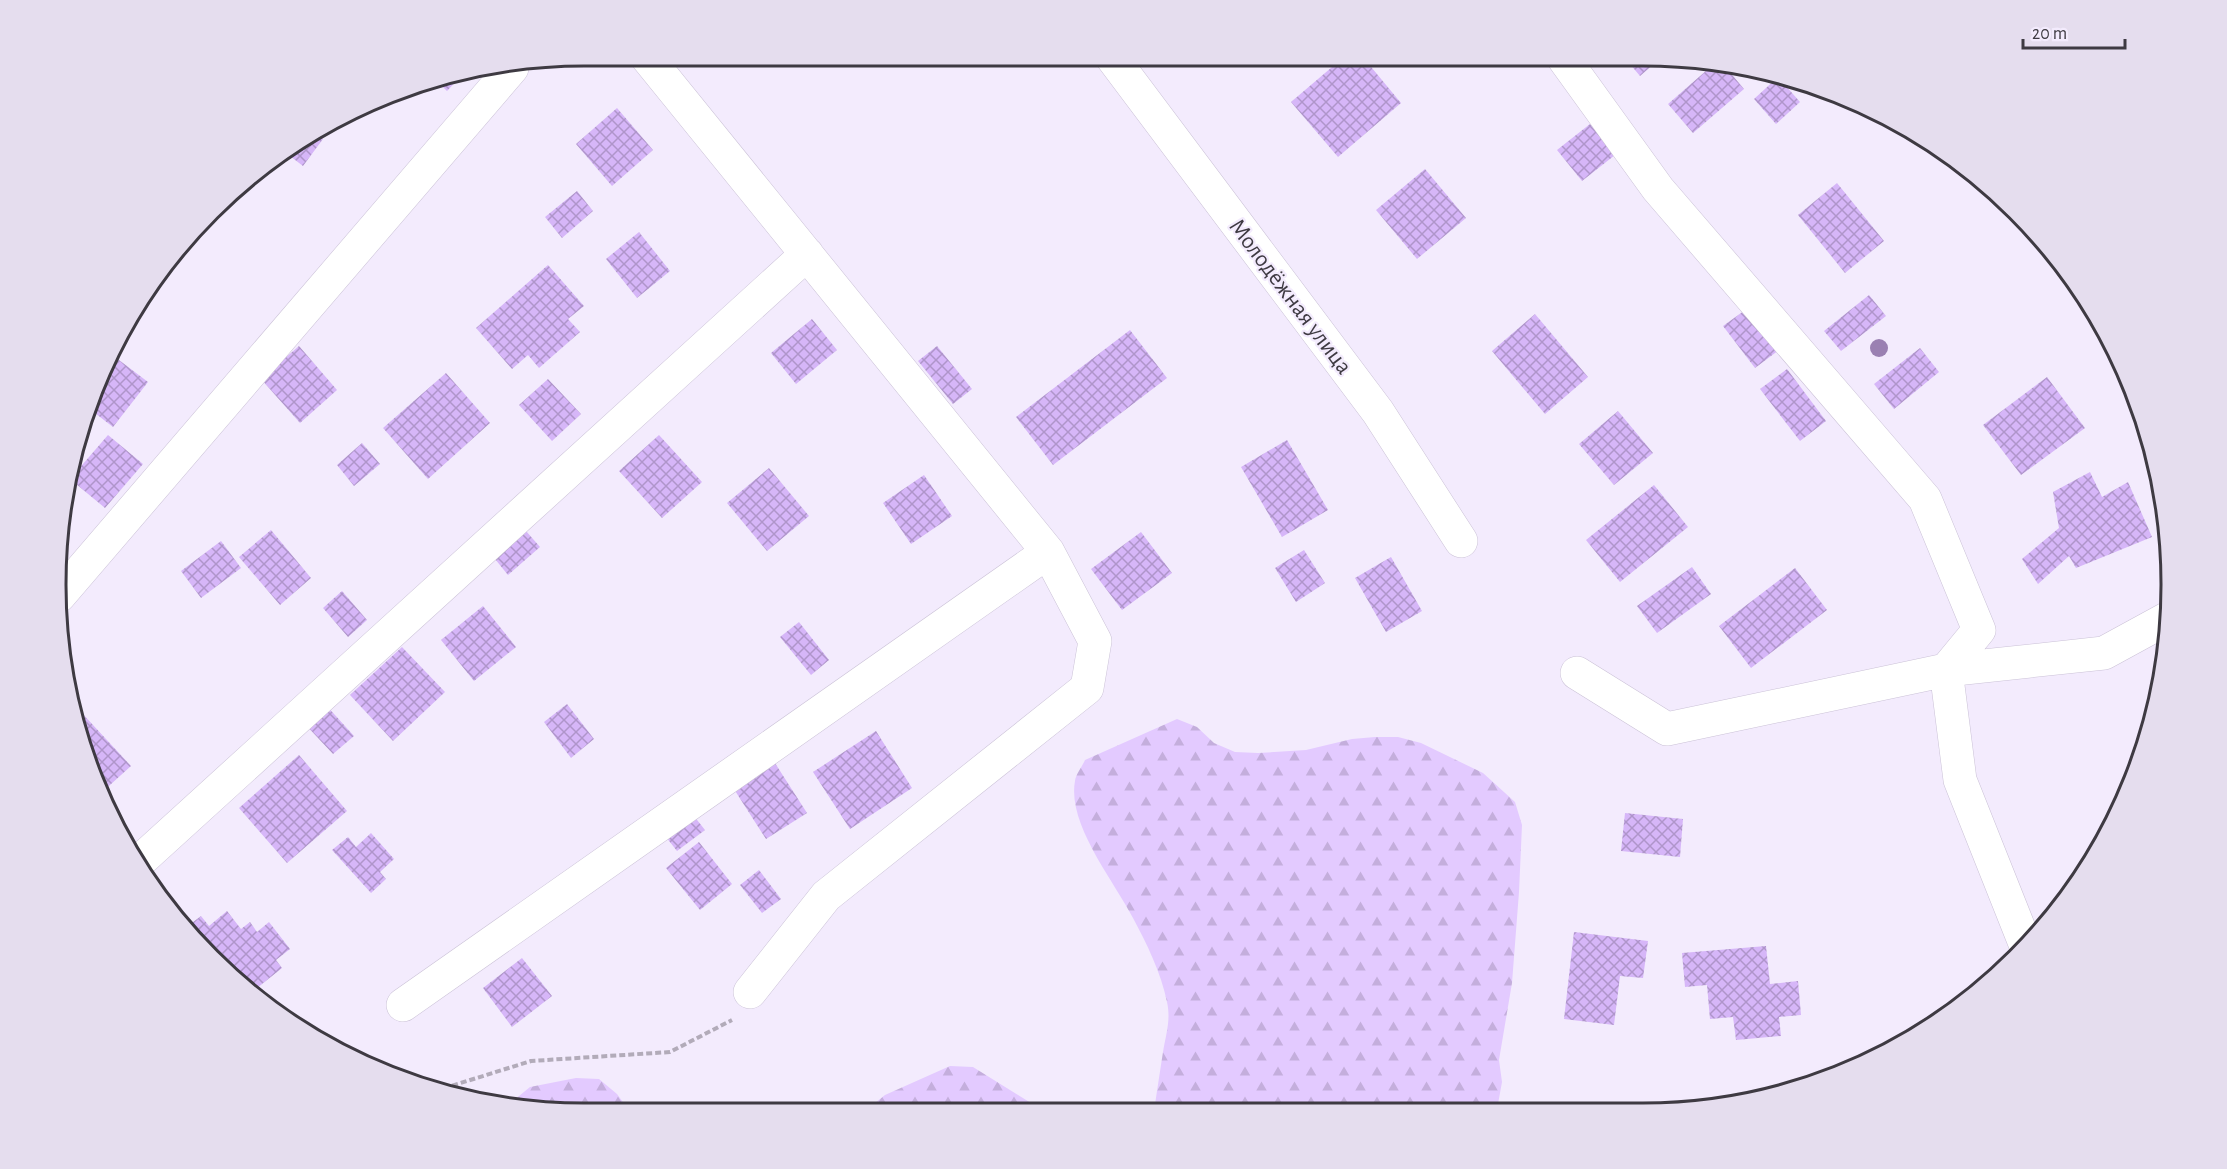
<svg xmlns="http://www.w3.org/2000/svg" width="2227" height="1169" viewBox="0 0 2227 1169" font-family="'Alegreya Sans',sans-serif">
  <defs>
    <pattern id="forest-firs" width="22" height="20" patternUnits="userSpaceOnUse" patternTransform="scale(1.5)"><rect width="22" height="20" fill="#e3caff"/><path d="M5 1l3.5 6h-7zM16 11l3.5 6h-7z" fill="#c4aedc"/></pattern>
    <pattern id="building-cross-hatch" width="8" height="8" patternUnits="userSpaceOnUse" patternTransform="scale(1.5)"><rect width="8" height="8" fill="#d6b6f8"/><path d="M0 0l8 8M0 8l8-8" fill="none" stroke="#af95ca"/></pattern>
  </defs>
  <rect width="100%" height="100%" fill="#f3ebfd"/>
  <path fill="url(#forest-firs)" d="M1177 719 1197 727 1214 743 1235 752 1258 753 1306 750 1352 739 1375 737H1398L1421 743 1483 773 1515 802 1522 825 1519 892 1512 983 1499 1060 1502 1082 1498 1104 1481 1110 1154 1111C1157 1091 1160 1071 1163 1052 1166 1034 1171 1020 1167 1002 1161 973 1147 944 1133 918 1114 881 1067 824 1075 781 1076 774 1082 767 1085 760Z
    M950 1066 973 1067 1044 1111H865L885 1095Z
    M576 1078 599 1079 617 1094 630 1112H550L508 1105 530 1087Z"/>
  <path fill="url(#building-cross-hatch)" d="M1345 56H1362L1401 103 1338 157 1291 102Z
    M1624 57H1662L1640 76Z
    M1715 63 1723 64 1744 89 1693 133 1668 104Z
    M461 76 447 91 436 80Z
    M1778 77 1800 102 1776 124 1754 99Z
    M617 108 653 150 612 186 576 144Z
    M1590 124 1615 155 1582 181 1557 150Z
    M319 135 323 139 303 166 286 153Z
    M1425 169 1466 218 1417 259 1376 210Z
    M1837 183 1884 241 1845 273 1798 215Z
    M577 191 593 211 562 238 545 217Z
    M639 232 670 271 637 298 606 259Z
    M548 265 584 306 568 319 580 332 539 368 528 355 512 369 476 328Z
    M1869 295 1886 316 1841 351 1824 331Z
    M1748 308 1779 350 1755 368 1723 326Z
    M1535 314 1588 377 1545 414 1492 351Z
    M812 319 837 350 796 384 771 353Z
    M1130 330 1167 378 1053 465 1016 417Z
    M299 346 337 390 300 423 261 379Z
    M937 346 972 389 953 404 918 361Z
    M1920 348 1939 372 1894 409 1874 384Z
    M115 357 148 382 113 427 91 410Z
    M1787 369 1826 421 1800 441 1760 389Z
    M446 373 490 423 428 479 383 428Z
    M2047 377 2085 428 2021 475 1983 425Z
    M548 379 581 414 552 441 519 405Z
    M1618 411 1653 453 1614 485 1579 444Z
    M108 435 143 464 105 508 70 479Z
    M659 435 702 482 662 518 619 471Z
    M1287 440 1328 510 1282 537 1241 467Z
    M362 443 380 464 354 486 337 465Z
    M769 468 809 516 767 551 727 503Z
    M2090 472 2102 497 2128 482 2152 537 2076 568 2069 556 2038 584 2022 559 2059 528 2053 492Z
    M924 475 952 516 911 544 883 503Z
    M1654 485 1688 527 1620 582 1586 540Z
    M271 530 311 578 280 605 239 557Z
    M526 531 540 547 508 575 495 559Z
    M1141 532 1172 573 1122 610 1091 569Z
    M221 541 241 568 201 598 181 571Z
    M1304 550 1325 583 1296 602 1275 568Z
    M1391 557 1422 611 1386 632 1355 578Z
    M1692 567 1711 594 1657 633 1637 606Z
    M1795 568 1827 610 1751 668 1719 626Z
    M342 591 367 620 348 637 323 608Z
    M483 606 516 647 474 681 441 640Z
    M799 622 829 660 811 675 780 637Z
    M402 647 445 692 393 741 350 695Z
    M325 704 354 736 333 754 304 723Z
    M567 704 594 739 571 758 544 722Z
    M80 711 131 766 100 794 96 787 78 712Z
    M876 731 912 788 850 829 813 772Z
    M299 755 347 811 287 863 239 808Z
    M773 760 807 813 766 839 732 786Z
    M690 811 705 830 677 851 662 832Z
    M1625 813 1683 819 1680 857 1621 851Z
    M371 833 394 859 380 872 386 879 371 893 332 850 348 837 356 847Z
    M699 842 732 884 700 910 666 868Z
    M759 870 781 899 762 913 740 885Z
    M227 911 241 929 250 922 257 932 269 922 290 949 276 960 282 968 251 993 237 976 234 978 184 929 201 916 209 926Z
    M1574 932 1648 941 1643 978 1620 976 1614 1025 1564 1019Z
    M1766 946 1770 984 1798 981 1801 1015 1779 1017 1781 1036 1736 1040 1733 1017 1710 1019 1707 985 1685 987 1682 953Z
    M522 958 552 996 512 1027 483 988Z"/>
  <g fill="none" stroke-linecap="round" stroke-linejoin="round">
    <g stroke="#cbc2d7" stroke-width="34">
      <path id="minor" d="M646 56 1048 552 1095 641 1087 688 826 896 750 992
        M1111 56 1378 412 1461 541
        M1562 56 1658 189 1925 499 1979 630 1946 670 1960 780 2026 946
        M59 596 512 68
        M1577 673 1667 729 1946 670 2104 653 2170 617
        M141 860 807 254
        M403 1005 1048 552"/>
    </g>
    <path stroke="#b2abb9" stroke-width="4" stroke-dasharray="6 3" stroke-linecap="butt" d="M435 1091 531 1061 670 1052 732 1020"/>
    <use href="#minor" stroke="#fff" stroke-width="33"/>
  </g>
  <circle fill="#9a80b2" cx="1879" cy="348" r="9"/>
  <g text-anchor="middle" stroke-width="4.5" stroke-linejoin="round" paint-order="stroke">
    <g font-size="24" fill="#3e3a42" stroke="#f3ebfd">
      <text transform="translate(1291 296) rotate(53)" y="8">Молодёжная улица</text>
    </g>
  </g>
  <path d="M0 0H2227V1169H0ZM584 66H1643A518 518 0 0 1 2161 584V585A518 518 0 0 1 1643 1103H584A518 518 0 0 1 66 585V584A518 518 0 0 1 584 66Z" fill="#e5ddee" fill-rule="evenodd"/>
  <path fill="none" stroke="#3e3a42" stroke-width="3" d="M584 66H1643A518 518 0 0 1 2161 584V585A518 518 0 0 1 1643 1103H584A518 518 0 0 1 66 585V584A518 518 0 0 1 584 66Z"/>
  <path d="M2023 39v9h102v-9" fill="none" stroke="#3e3a42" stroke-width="3"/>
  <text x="2032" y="39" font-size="18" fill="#3e3a42" stroke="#f3ebfd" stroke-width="4.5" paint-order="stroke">20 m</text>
</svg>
